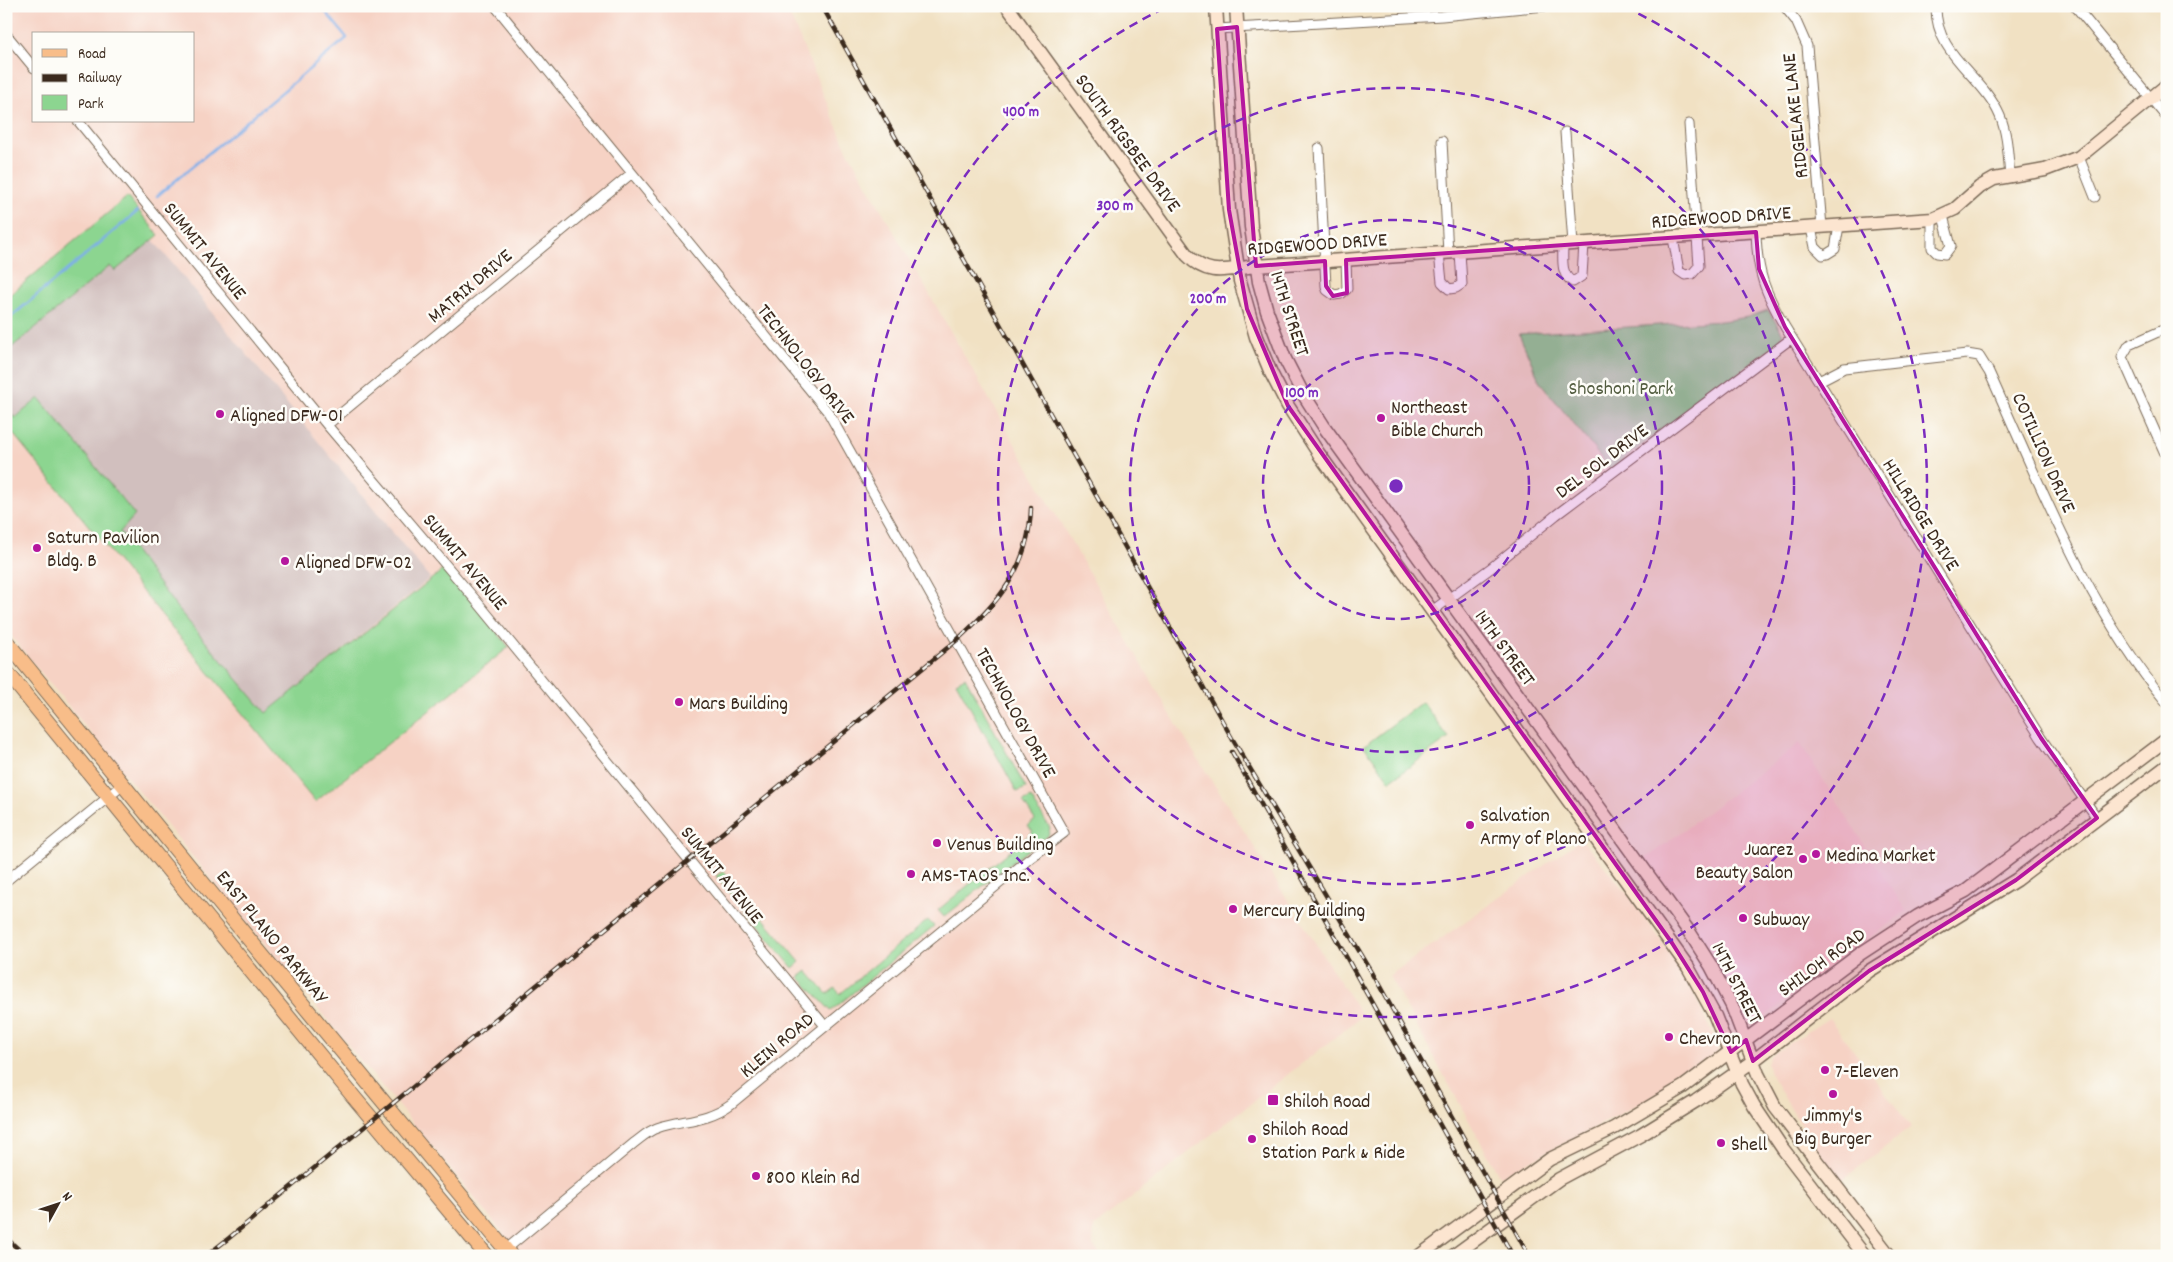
<svg xmlns="http://www.w3.org/2000/svg" width="2173" height="1262" viewBox="0 0 2173 1262" font-family="Dekko,sans-serif">
  <rect width="100%" height="100%" fill="#fdfcf7"/>
  <filter id="ink" filterUnits="userSpaceOnUse"><feTurbulence type="fractalNoise" baseFrequency=".02" numOctaves="2"/><feDisplacementMap in="SourceGraphic" scale="10" xChannelSelector="R" yChannelSelector="G"/><feConvolveMatrix kernelMatrix="1 2 1 2 8 2 1 2 1" color-interpolation-filters="sRGB"/></filter>
  <filter id="wash" filterUnits="userSpaceOnUse"><feTurbulence type="fractalNoise" baseFrequency=".0096" numOctaves="4" result="noise"/><feDisplacementMap in="SourceGraphic" scale="20" xChannelSelector="R" yChannelSelector="G"/><feGaussianBlur stdDeviation="1.12" result="paint"/><feColorMatrix in="noise" values="0 0 0 0 0 0 0 0 0 0 0 0 0 0 0 0 0 1.4 0 .05"/><feComposite in="paint" operator="in"/></filter>
  <g filter="url(#wash)">
    <rect width="100%" height="100%" fill="#f1e1c3"/>
    <path fill="#f6d2c4" fill-rule="evenodd" d="M6 6H786L846 148 992 404 1182 734 1362 1016 1094 1227 1093 1246 1102 1256H522L6 630ZM34 34H194V121H34Z
      M1800 743 1906 911 1758 1021 1748 1022 1743 1014 1705 944 1645 859Z
      M1581 839 1633 900 1660 939 1691 987 1717 1042 1718 1051 1714 1057 1661 1093 1500 1177 1389 976Z
      M1829 1018 1911 1127 1841 1181 1819 1153 1794 1114 1770 1073 1767 1064 1770 1056Z"/>
    <path fill="#d1bfbe" d="M144 229 430 578 261 717 6 408V343Z"/>
    <path fill="#8cd590" stroke="#648057" d="M127 197 159 235 115 271 110 266 6 352V298Z
      M1768 310 1783 334 1780 342 1610 469 1540 382 1519 334 1722 321 1748 317Z
      M39 398 135 515 120 532 177 608 266 713 445 568 509 647 315 802 6 425V407L15 418Z
      M965 677 1026 788 1017 792 956 682Z
      M1422 702 1449 738 1390 781 1364 746Z
      M1031 798 1050 828 1048 836 1033 846 944 917 938 910 1033 832 1028 826 1035 820 1023 802Z
      M724 871 800 962 793 968 716 876Z
      M928 920 934 926 831 1011 799 977 807 971 827 994 835 988 840 994Z"/>
    <g fill="none" stroke-linecap="round" stroke-linejoin="round">
      <path stroke="#7eaee9" stroke-width="2.5" d="M157 196 347 38 321 6
        M6 321 138 211"/>
    </g>
  </g>
  <g filter="url(#ink)">
    <g fill="none" stroke-linecap="round" stroke-linejoin="round">
      <g stroke="#7b6a58" stroke-width="11">
        <path id="street" d="M495 6 828 412 1064 833 1029 859 731 1104C706 1122 683 1119 657 1128 648 1131 641 1138 634 1143L498 1256
          M1784 6 1796 21 1807 46 1822 227
          M1936 6C1935 56 1982 74 2000 116 2008 135 2008 157 2010 177
          M2075 6 2167 118
          M1217 29 1442 16 1545 6
          M6 34 34 68
          M78 121 327 425 479 604 825 1026
          M1565 132 1573 244
          M1442 141 1448 253
          M1319 148 1326 286 1327 290 1334 295 1341 294 1347 289 1346 260
          M2079 157 2095 197
          M1932 220V248L1937 253 1945 254 1951 246 1943 216
          M1811 228 1815 247 1823 255 1827 254 1835 249 1839 226
          M1756 232C1757 273 1765 292 1785 327L2041 738 2097 818
          M1673 238 1679 271 1685 275 1692 274 1699 266 1689 124
          M1563 245C1563 258 1560 275 1573 282L1582 276 1584 244
          M1439 253 1442 282 1449 289 1456 288 1462 284 1460 252
          M2167 328 2129 345 2122 357 2167 458
          M1819 381 1844 368 1967 354 1979 356 1989 372C2040 484 2087 608 2167 703
          M327 425 632 173
          M1432 611 1491 568 1556 515 1792 338
          M6 881 123 785"/>
      </g>
      <g stroke="#7b6a58" stroke-width="15">
        <path id="secondary" d="M1007 6 1187 255C1209 278 1227 269 1256 266L1933 219 1955 209 1980 187 1994 179 2045 170 2079 157 2167 85
          M1216 6 1229 210 1240 281 1256 337 1271 373 1288 406 1319 454 1688 967 1715 1016 1742 1084 1754 1106 1783 1149 1865 1256
          M1236 6 1251 227 1259 282 1267 311 1285 359 1302 392 1325 428 1690 933 1711 966 1732 1006 1758 1074 1775 1107 1890 1256
          M1419 1256 1550 1159 1614 1128 1683 1087 1860 954 1918 916 1966 891 2167 739
          M1453 1256 1559 1179 1641 1135 1696 1101 1753 1061 1869 971 2016 880 2167 766"/>
      </g>
      <g stroke="#7b6a58" stroke-width="16">
        <path id="primary" d="M6 641 229 915 511 1256
          M6 671 357 1101 487 1256"/>
      </g>
      <use href="#street" stroke="#fff" stroke-width="9"/>
      <use href="#secondary" stroke="#fce5d0" stroke-width="12"/>
      <use href="#primary" stroke="#f8bd89" stroke-width="14"/>
      <g stroke="#3b2a1e" stroke-width="4.5">
        <path id="rail" d="M822 6 1233 740 1373 974 1529 1256
          M1232 752 1513 1256
          M6 1238 26 1256
          M206 1256 229 1238 957 640C999 602 1029 568 1031 508"/>
      </g>
      <use href="#rail" stroke="#fdfcf7" stroke-width="2.5" stroke-dasharray="8" stroke-linecap="butt"/>
    </g>
  </g>
  <path fill="#b5179e" fill-opacity="0.2" stroke="#b5179e" stroke-width="4" stroke-linejoin="round" d="M1237 27 1256 266 1325 261 1326 286 1333 296 1347 293 1346 260 1756 232 1759 269 1785 327 2041 738 2097 818 2016 880 1869 971 1753 1061 1746 1040 1731 1052 1703 992 1672 943 1288 406 1247 309 1229 210 1217 29Z"/>
  <g fill="none" stroke="#7b2cbf" stroke-width="2.5" stroke-dasharray="9 6">
    <circle cx="1396" cy="486" r="133"/>
    <circle cx="1396" cy="486" r="266"/>
    <circle cx="1396" cy="486" r="398"/>
    <path d="M1625 7A531 531 0 1 1 1167 7"/>
  </g>
  <g fill="#b5179e" stroke="#fdfcf7" stroke-width="2">
    <circle cx="220" cy="414" r="5"/>
    <circle cx="1381" cy="418" r="5"/>
    <circle cx="37" cy="548" r="5"/>
    <circle cx="285" cy="561" r="5"/>
    <circle cx="679" cy="702" r="5"/>
    <circle cx="1470" cy="825" r="5"/>
    <circle cx="937" cy="843" r="5"/>
    <circle cx="1816" cy="854" r="5"/>
    <circle cx="1803" cy="859" r="5"/>
    <circle cx="911" cy="874" r="5"/>
    <circle cx="1233" cy="909" r="5"/>
    <circle cx="1743" cy="918" r="5"/>
    <circle cx="1669" cy="1037" r="5"/>
    <circle cx="1825" cy="1070" r="5"/>
    <circle cx="1833" cy="1094" r="5"/>
    <rect x="1267" y="1094" width="12" height="12" rx="2.5"/>
    <circle cx="1252" cy="1139" r="5"/>
    <circle cx="1721" cy="1143" r="5"/>
    <circle cx="756" cy="1176" r="5"/>
  </g>
  <g text-anchor="middle" stroke-width="5" stroke-linejoin="round" paint-order="stroke">
    <g font-size="20" fill="#3b2a1e" stroke="#fdfcf7">
      <text transform="translate(1794 116) rotate(-96)" y="7">RIDGELAKE LANE</text>
      <text transform="translate(1129 142) rotate(54)" y="7">SOUTH RIGSBEE DRIVE</text>
      <text transform="translate(1721 216) rotate(-4)" y="7">RIDGEWOOD DRIVE</text>
      <text transform="translate(1317 243) rotate(-4)" y="7">RIDGEWOOD DRIVE</text>
      <text transform="translate(206 250) rotate(51)" y="7">SUMMIT AVENUE</text>
      <text transform="translate(469 285) rotate(-40)" y="7">MATRIX DRIVE</text>
      <text transform="translate(1291 313) rotate(72)" y="7">14TH STREET</text>
      <text transform="translate(807 363) rotate(52)" y="7">TECHNOLOGY DRIVE</text>
      <text transform="translate(2045 452) rotate(66)" y="7">COTILLION DRIVE</text>
      <text transform="translate(1601 460) rotate(-37)" y="7">DEL SOL DRIVE</text>
      <text transform="translate(1922 514) rotate(58)" y="7">HILLRIDGE DRIVE</text>
      <text transform="translate(466 561) rotate(50)" y="7">SUMMIT AVENUE</text>
      <text transform="translate(1506 647) rotate(54)" y="7">14TH STREET</text>
      <text transform="translate(1017 712) rotate(61)" y="7">TECHNOLOGY DRIVE</text>
      <text transform="translate(723 874) rotate(51)" y="7">SUMMIT AVENUE</text>
      <text transform="translate(273 936) rotate(51)" y="7">EAST PLANO PARKWAY</text>
      <text transform="translate(1821 961) rotate(-36)" y="7">SHILOH ROAD</text>
      <text transform="translate(1738 982) rotate(63)" y="7">14TH STREET</text>
      <text transform="translate(776 1044) rotate(-40)" y="7">KLEIN ROAD</text>
    </g>
    <g font-size="20" fill="#535d40" stroke="#fdfcf7">
      <text x="1621" y="394">Shoshoni Park</text>
    </g>
    <g font-size="20" fill="#3b2a1e" stroke="#fdfcf7" text-anchor="start">
      <text x="1391" y="413">Northeast<tspan x="1391" dy="23">Bible Church</tspan></text>
      <text x="230" y="421">Aligned DFW-01</text>
      <text x="47" y="543">Saturn Pavilion<tspan x="47" dy="23">Bldg. B</tspan></text>
      <text x="295" y="568">Aligned DFW-02</text>
      <text x="689" y="709">Mars Building</text>
      <text x="1480" y="821">Salvation<tspan x="1480" dy="23">Army of Plano</tspan></text>
      <text x="947" y="850">Venus Building</text>
      <text x="1793" y="855" text-anchor="end">Juarez<tspan x="1793" dy="23">Beauty Salon</tspan></text>
      <text x="1826" y="861">Medina Market</text>
      <text x="921" y="881">AMS-TAOS Inc.</text>
      <text x="1243" y="916">Mercury Building</text>
      <text x="1753" y="925">Subway</text>
      <text x="1679" y="1044">Chevron</text>
      <text x="1835" y="1077">7-Eleven</text>
      <text x="1284" y="1107">Shiloh Road</text>
      <text x="1833" y="1121" text-anchor="middle">Jimmy's<tspan x="1833" dy="23">Big Burger</tspan></text>
      <text x="1262" y="1135">Shiloh Road<tspan x="1262" dy="23">Station Park &amp; Ride</tspan></text>
      <text x="1731" y="1150">Shell</text>
      <text x="766" y="1183">800 Klein Rd</text>
    </g>
  </g>
  <circle cx="1396" cy="486" r="8" fill="#7b2cbf" stroke="#fdfcf7" stroke-width="2.5"/>
  <g font-size="15" text-anchor="middle" font-weight="bold" fill="#7b2cbf" stroke="#fdfcf7" stroke-width="5" stroke-linejoin="round" paint-order="stroke">
    <text x="1021" y="116">400 m</text>
    <text x="1115" y="210">300 m</text>
    <text x="1208" y="303">200 m</text>
    <text x="1302" y="397">100 m</text>
  </g>
  <rect width="2173" height="1262" fill="none" stroke="#fdfcf7" stroke-width="25"/>
  <rect x="32" y="32" width="162" height="90" fill="#fdfcf7" stroke="#afa8a0"/>
  <rect x="42" y="49" width="25" height="8" fill="#f8bd89" stroke="#afa8a0"/>
  <text x="78" y="58" font-size="15" fill="#3b2a1e">Road</text>
  <rect x="42" y="74" width="25" height="8" fill="#3b2a1e" stroke="#afa8a0"/>
  <text x="78" y="82" font-size="15" fill="#3b2a1e">Railway</text>
  <rect x="42" y="95" width="25" height="15" fill="#8cd590" stroke="#afa8a0"/>
  <text x="78" y="108" font-size="15" fill="#3b2a1e">Park</text>
  <g transform="translate(58 1204) rotate(50)" stroke="#fdfcf7" stroke-width="4" paint-order="stroke">
  <path d="M0-4L9 19L0 12L-9 19Z" fill="#3b2a1e"/>
  <text y="-8" font-size="14" font-weight="bold" text-anchor="middle" fill="#3b2a1e">N</text>
  </g>
</svg>
